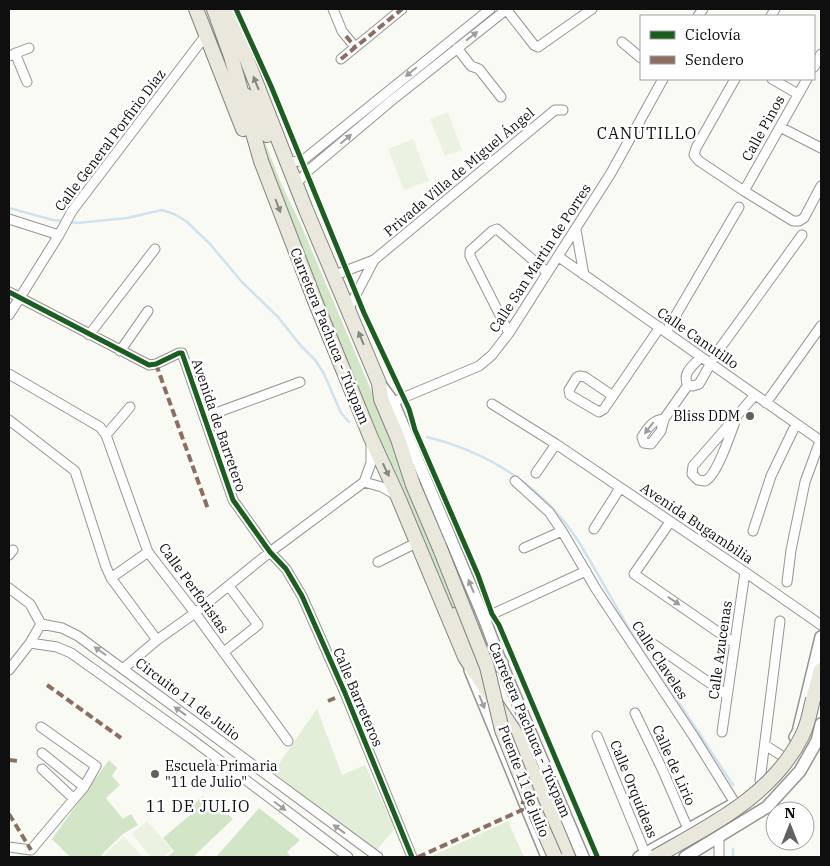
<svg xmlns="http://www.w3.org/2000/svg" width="830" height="866" viewBox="0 0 830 866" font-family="'IBM Plex Serif',serif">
  <rect width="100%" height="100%" fill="#fafaf5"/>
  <path fill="#e2eed8" d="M317 709 342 775 365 765 395 828 375 852 273 772Z
    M508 821 524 857H430Z"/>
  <path fill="#d3e5c7" d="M257 122 281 183 301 225 396 449 409 491 458 616 444 595 422 543 309 271 254 123Z
    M109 760 117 768 112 776 120 785 106 798 123 819 131 814 138 825 123 834 101 855 103 857H70L52 839Z
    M203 796 216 809 224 810 233 819 193 857H167L174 851 163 838 190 815 187 810Z
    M259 808 300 840 287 852 290 856 289 857H216Z"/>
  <path fill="#ecf2e1" d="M448 112 462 150 445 156 430 119Z
    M413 139 429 181 404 190 388 149Z
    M147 821 172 850 163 857H151L132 834Z
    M124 836V837L143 857H106L104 855Z"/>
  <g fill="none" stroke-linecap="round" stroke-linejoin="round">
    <path stroke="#cfe2f0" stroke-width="2.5" d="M9 208 53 220 64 221
      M70 222 77 223 127 218 162 210 174 214 186 221 210 244 242 282 278 317 301 346 316 361 324 374 341 413 349 422
      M427 437C488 452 542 486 577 539 600 576 620 616 644 653 658 676 675 696 689 718 704 740 718 763 733 785
      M733 857V849"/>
    <g stroke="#959593" stroke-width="11">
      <path id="minor" d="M333 9 342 31 355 47
        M506 9 534 45 538 47 592 9
        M698 16 703 9
        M771 16 775 9
        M622 42 641 58
        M457 48 471 66 479 69 501 97
        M15 53 27 82
        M9 56 29 48
        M341 59 402 9
        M814 67 821 54
        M735 79 696 148 694 155 699 161 744 191 793 221H799L804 218 821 186
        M772 79 798 94
        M780 127 821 148
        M287 162 302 161 490 9
        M296 184 309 170 391 101 507 9
        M744 191 807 79
        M9 219 59 235
        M576 230 584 275
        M559 257 821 441
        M335 275 374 260 555 110H563
        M9 292 149 365 156 364 179 353H182L233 500 270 552 286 569 302 596 345 693 412 857
        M349 308 374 260
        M9 315 59 235 72 211 206 35
        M666 332 739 207
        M509 333 470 256V251L492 231 497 229 547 272
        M89 335 155 249
        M120 351 148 311
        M9 374 100 427 106 435 148 552 195 613 288 741
        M688 385 693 386 699 384 718 351 802 235
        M688 385C681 373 694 365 701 357
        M613 396 585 377 580 376 577 377 569 390 570 395 599 412 604 409 660 327
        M393 402 479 366 492 355 509 333 611 173 663 79
        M766 403 821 326
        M492 404 556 444 745 572 821 625
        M205 417 300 382
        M664 419C652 420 648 428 642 437L644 443 651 444 661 431 664 419 688 385
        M736 419C731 432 717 476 705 481L698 480 692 474 693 466 755 395
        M9 420 75 471 106 567 111 578 157 640
        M106 435 130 407
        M536 473 556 444
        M515 481 549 512 562 531 596 589 694 737 735 803
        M364 482 382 487 396 495
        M670 522 634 574 734 643
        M594 529 620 488
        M753 531 771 476 796 424
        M524 548 562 531
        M9 555 13 550
        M378 562 416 543
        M111 578 148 552
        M787 582 791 550 805 482 820 441
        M9 588 30 604 41 624
        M484 618 586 571
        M41 624 62 628 78 636 378 857
        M646 639 727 695
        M30 643 57 647 71 653 190 738 348 857
        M224 652 258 625 229 586
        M124 668 157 640 195 613 270 552 364 482 371 463V445
        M9 670 30 643 41 624
        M635 713 663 771 688 829
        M722 732 745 572
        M597 736 645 853
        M765 745 782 756
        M42 753 84 787
        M42 769 74 799
        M760 781 780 621
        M9 847 31 850 84 787 96 766 41 727
        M719 857V837"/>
    </g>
    <g stroke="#959593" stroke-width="14">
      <path id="tertiary" d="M379 383 393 402 484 618 501 663 583 857
        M470 670 547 857
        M795 737 798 732 821 637
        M639 857 732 805
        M685 857 767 807 800 771 817 741 821 724"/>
    </g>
    <g stroke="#828280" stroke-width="16">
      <path id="primary" d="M196 9 243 129
        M214 9 231 56 261 161 315 301 371 438 398 497 465 657 520 740 568 857
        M227 9 306 210 379 383 381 399 398 439 413 485 439 546
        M247 96 260 119 267 135
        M455 615 484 665 489 666 501 663
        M813 699 821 670"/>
    </g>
    <use href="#minor" stroke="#fefefe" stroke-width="9"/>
    <use href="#tertiary" stroke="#fefefe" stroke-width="11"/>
    <use href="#primary" stroke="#eae8dc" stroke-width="14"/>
    <g stroke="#828280" stroke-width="16" stroke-linecap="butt">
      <path id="primary-bridge" d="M439 546 487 667 502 730 530 800 555 857
        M655 857C711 825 772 796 802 736 808 725 810 711 813 699"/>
    </g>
    <use href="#primary-bridge" stroke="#eae8dc" stroke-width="14"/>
    <path stroke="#8d6e63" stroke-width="4" stroke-dasharray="8 4" stroke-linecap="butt" d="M346 36 355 47
      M341 59 402 9
      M156 364 208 509
      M47 685 121 738
      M328 701 335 698
      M9 760 18 761
      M9 814 31 850
      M418 857 522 810 523 801"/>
    <g stroke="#fff" stroke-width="8">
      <path id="cycleway" d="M236 9 271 86 364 313 409 409 415 430 478 575 492 614 499 625 597 856
        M9 292 149 365 156 364 179 353H182L233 500 270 552 286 569 302 596 345 693 412 857"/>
    </g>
    <use href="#cycleway" stroke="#1b5e20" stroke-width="5"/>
  </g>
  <defs><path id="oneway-solid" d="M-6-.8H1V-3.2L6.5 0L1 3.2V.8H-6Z" transform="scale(1.25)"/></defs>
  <g fill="#9e9e9e">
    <use href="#oneway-solid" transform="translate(472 36) rotate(-38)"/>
    <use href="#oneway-solid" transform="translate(411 72) rotate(141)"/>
    <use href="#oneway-solid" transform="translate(346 139) rotate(-40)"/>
    <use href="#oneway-solid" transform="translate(649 428) rotate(128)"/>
    <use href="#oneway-solid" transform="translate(471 586) rotate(-113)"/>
    <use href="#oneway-solid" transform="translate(674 601) rotate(34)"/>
    <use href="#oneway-solid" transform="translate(100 651) rotate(-145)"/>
    <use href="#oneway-solid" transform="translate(482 702) rotate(68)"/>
    <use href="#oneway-solid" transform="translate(180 711) rotate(-144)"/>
    <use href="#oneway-solid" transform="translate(280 806) rotate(37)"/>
    <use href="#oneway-solid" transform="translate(339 829) rotate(-144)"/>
  </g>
  <g fill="#878680">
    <use href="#oneway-solid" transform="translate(256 83) rotate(-112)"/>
    <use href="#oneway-solid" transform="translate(278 206) rotate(69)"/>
    <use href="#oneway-solid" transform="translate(361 338) rotate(-112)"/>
    <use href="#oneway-solid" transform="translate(386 470) rotate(65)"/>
  </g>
  <g fill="#616160" stroke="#fff" stroke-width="2">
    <circle cx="750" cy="416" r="5"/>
    <circle cx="155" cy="774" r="5"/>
  </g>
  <g text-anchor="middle" stroke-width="5" stroke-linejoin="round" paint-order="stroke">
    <g font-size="14" fill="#0f0f0f" stroke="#fff">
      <text transform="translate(763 128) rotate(-61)" y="5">Calle Pinos</text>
      <text transform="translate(110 140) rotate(-53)" y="5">Calle General Porfirio Díaz</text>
      <text transform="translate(459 172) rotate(-40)" y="5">Privada Villa de Miguel Ángel</text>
      <text transform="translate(540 258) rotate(-57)" y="5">Calle San Martin de Porres</text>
      <text transform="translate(330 336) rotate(68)" y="5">Carretera Pachuca - Túxpam</text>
      <text transform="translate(698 338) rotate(35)" y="5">Calle Canutillo</text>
      <text transform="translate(219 425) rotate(71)" y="5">Avenida de Barretero</text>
      <text transform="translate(697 523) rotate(34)" y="5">Avenida Bugambilia</text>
      <text transform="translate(194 588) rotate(54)" y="5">Calle Perforistas</text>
      <text transform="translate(720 650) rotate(-82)" y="5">Calle Azucenas</text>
      <text transform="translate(660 660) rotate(57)" y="5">Calle Claveles</text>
      <text transform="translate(358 697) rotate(67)" y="5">Calle Barreteros</text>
      <text transform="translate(188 699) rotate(37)" y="5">Circuito 11 de Julio</text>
      <text transform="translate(530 730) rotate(67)" y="5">Carretera Pachuca - Túxpam</text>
      <text transform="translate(674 765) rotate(66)" y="5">Calle de Lirio</text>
      <text transform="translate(524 781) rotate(69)" y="5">Puente 11 de julio</text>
      <text transform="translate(634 789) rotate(68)" y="5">Calle Orquídeas</text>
    </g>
    <g font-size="14" fill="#0f0f0f" stroke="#fff" text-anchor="end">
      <text x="740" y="421">Bliss DDM</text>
      <text x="165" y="771" text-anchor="start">Escuela Primaria<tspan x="165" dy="16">"11 de Julio"</tspan></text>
    </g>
    <g font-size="16" letter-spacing="1" fill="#0f0f0f" stroke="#fff">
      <text x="647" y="139">CANUTILLO</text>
      <text x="198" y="812">11 DE JULIO</text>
    </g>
  </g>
  <rect width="830" height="866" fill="none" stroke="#0f0f0f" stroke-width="20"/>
  <rect x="640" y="15" width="175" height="65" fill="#ffffff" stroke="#9f9f9f"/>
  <rect x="650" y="31" width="25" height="8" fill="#1b5e20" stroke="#9f9f9f"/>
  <text x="685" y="40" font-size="15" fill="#0f0f0f">Ciclovía</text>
  <rect x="650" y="56" width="25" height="8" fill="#8d6e63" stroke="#9f9f9f"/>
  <text x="685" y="65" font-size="15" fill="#0f0f0f">Sendero</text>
  <g transform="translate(790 826)"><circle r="24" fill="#ffffff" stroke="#9f9f9f"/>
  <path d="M0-4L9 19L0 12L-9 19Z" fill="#616160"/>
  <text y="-8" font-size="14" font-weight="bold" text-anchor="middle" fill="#0f0f0f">N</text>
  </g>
</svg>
